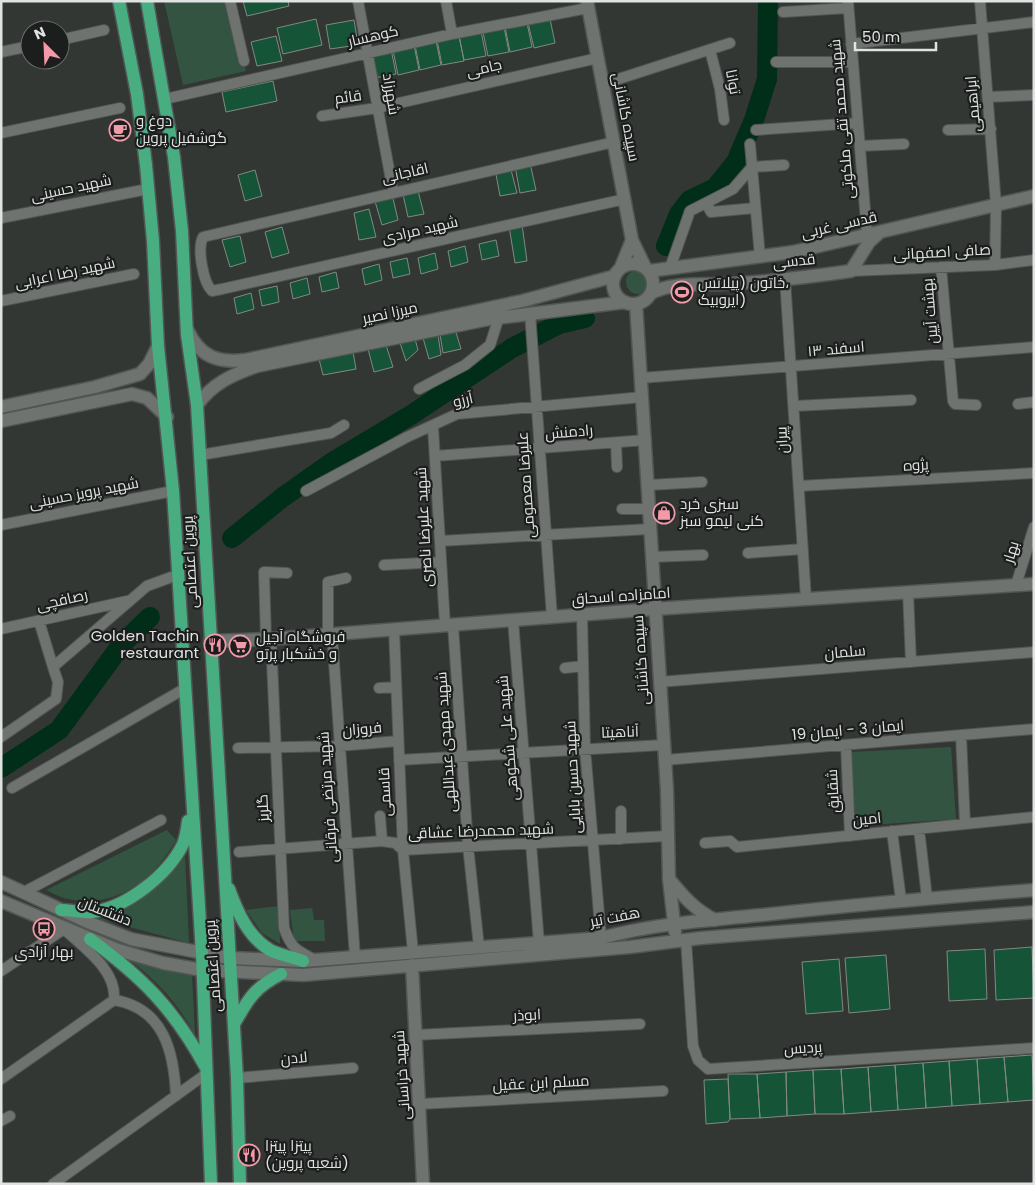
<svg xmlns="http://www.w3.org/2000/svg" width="1035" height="1185" viewBox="0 0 1035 1185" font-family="Poppins,Cairo,sans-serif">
  <rect width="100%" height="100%" fill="#333734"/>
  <path fill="#345442" d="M164 1H231L246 71 183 85Z
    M626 282a12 12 0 1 1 24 0a12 12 0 1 1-24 0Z
    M951 747 956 819 855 826 851 752Z
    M167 830 176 840C153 880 117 909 68 899 61 898 53 893 46 890Z
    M185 857 189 943 100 919C132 905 164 886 185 857Z
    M279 906 280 944 262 933 246 910Z
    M312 908 314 920H324L325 941H294L290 910Z
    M129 960 192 974 195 1035C180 1006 156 979 129 960Z"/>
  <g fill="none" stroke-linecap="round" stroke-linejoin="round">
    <path stroke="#002e19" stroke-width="20" d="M666 246 679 214 690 200 715 188 736 162 754 120 767 79 768 1
      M232 538 283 497 334 461 411 415 512 348 559 324 585 318
      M1 768 59 730 122 644 150 617"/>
  </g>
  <path fill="#165437" stroke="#828884" d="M243 1H288L289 6 247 16Z
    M316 19 322 45 283 54 277 28Z
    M550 19 555 43 534 48 528 23Z
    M354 20 358 45 330 49 326 25Z
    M527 23 532 47 510 52 505 27Z
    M504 27 509 52 488 56 483 32Z
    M481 31 486 56 464 60 459 36Z
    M276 36 282 61 257 66 251 42Z
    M459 36 464 61 442 65 437 40Z
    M436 41 441 65 420 70 415 45Z
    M414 45 419 70 398 75 393 50Z
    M391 49 396 74 374 78 369 54Z
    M273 81 277 101 226 112 222 92Z
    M530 163 536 190 520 193 515 166Z
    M510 166 517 193 500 196 495 169Z
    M255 170 262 196 245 201 238 175Z
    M417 187 424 214 408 217 402 190Z
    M392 194 398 220 382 225 374 198Z
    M369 209 376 237 359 240 354 213Z
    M522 224 527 261 515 263 509 226Z
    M282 227 289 253 272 258 265 232Z
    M240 236 246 262 230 267 222 240Z
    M496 240 499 256 482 260 479 244Z
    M465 246 468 262 451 267 448 251Z
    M435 253 438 269 421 274 418 258Z
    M407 258 410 274 393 278 390 262Z
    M379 264 382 280 365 285 362 269Z
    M336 272 339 288 322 292 319 277Z
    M307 278 310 294 293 299 290 283Z
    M277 286 279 302 262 306 259 290Z
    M251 293 254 309 237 314 234 298Z
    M455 329 461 349 443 353 440 334Z
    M438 335 441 355 429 359 423 338Z
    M415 339 418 350 406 361 400 343Z
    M386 345 393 367 374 372 368 349Z
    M353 352 356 369 323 375 319 359Z
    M1032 947 1034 998 996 1000 994 950Z
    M985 949 987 999 949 1001 947 951Z
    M886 955 890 1009 849 1013 845 958Z
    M839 959 843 1011 806 1014 802 962Z
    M1032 1055 1034 1100 1008 1102 1004 1057Z
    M1004 1057 1008 1102 980 1104 977 1059Z
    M977 1059 980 1104 952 1106 949 1061Z
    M949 1061 952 1106 926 1108 923 1063Z
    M923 1063 926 1108 898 1110 895 1065Z
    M895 1065 898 1110 871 1112 868 1067Z
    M868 1067 871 1112 844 1114 841 1069Z
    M841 1069 844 1114H815L813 1070Z
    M813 1070 815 1114 787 1116 786 1072Z
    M786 1072 787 1116 760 1118 757 1074Z
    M728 1074H757L760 1118 730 1119Z
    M728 1079 730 1119 728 1122 706 1124 704 1080Z"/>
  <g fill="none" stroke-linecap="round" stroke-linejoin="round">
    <g stroke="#515553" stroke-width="12">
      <path id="minor" d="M230 1 244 61
        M358 1 393 191
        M446 1 452 34
        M848 1 867 234
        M980 1 996 205 995 265
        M783 12 848 8
        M60 40 104 30
        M851 44 1034 22
        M710 50 720 89 724 120
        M1 52 30 46
        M776 62H853
        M603 84 730 43
        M988 97 1034 95
        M165 99 452 34 588 8
        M322 116 377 108 598 58
        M756 130 857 123
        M948 130 991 129
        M1 133 120 108
        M614 142 203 237C197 249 203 282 212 291L222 289 625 199
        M750 144 760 257
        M860 146 904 144
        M706 203 711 212 755 208
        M1 218 148 189
        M941 267 953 401 955 404 976 405
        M670 268 690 211 733 189 752 167 784 165
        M851 271 995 265 1034 260
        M785 279 806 599
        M1 301 134 274
        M530 313 552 617
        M641 378 1034 347
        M419 389 465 365 490 345 499 317
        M1018 404 1034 402
        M795 406 911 400
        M433 427 445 625
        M616 443 617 467
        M200 455 331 433 344 425
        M435 456 646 440
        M649 485 702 482
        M799 486 1034 473
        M306 491 407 437 457 414 643 397
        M622 509H649
        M1 525 173 491
        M440 541 650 529
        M748 553 803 549
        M652 557 703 555
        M384 565 441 562
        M1016 585 1034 527
        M908 592 911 662
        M582 615 585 748 601 938
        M513 620 539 943
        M39 621 53 667
        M453 625 468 846 479 947
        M1 629 127 601
        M394 629 403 850 413 952
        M332 634 355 957
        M328 635V582L346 578
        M266 639 264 572 287 573
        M271 639 284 928C291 948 296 950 315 960
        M565 668 583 666
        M659 682 1034 652
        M379 688 396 687
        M961 735 965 824
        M1 737 56 699 58 682 53 667 147 586 177 575
        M846 745 850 836
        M238 748 339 746 398 741
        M399 760 663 745
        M665 760 1034 729
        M12 788 184 689
        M621 811V839
        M380 816 382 841
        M919 829 927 898
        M892 831 901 900
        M705 843 730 841 737 847 1034 817
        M239 852 382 841 395 843 403 850 668 836
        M24 892 161 820
        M686 940 693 1046 698 1060 708 1069 1034 1048
        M1 971 64 929C84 948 117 970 114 1000 164 1008 174 1052 176 1096
        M415 1035 640 1024
        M237 1078 353 1068
        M1 1079 114 1000
        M420 1104 663 1091
        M1 1121 10 1116
        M53 1184 206 1074"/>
    </g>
    <g stroke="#515553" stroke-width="15">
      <path id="tertiary" d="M587 1 632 240 645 267
        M613 284a20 20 0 1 1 40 0a20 20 0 1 1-40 0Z
        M621 267 632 240
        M649 271 793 252 1034 196
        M651 293C673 282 700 285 724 284 766 282 809 277 851 271L869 242 879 233
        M636 304 667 790 669 879 675 932
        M188 331C200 357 218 363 245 360L522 301 615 276
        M197 405C213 383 232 375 257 366L489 319 625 302
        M1 407 95 387 140 374 149 364 158 346
        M1 421 132 394 147 398 167 417
        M210 641 271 639 654 609 1034 584
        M669 879C683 896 695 910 715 920
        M1 882 90 923 131 939 229 958 303 961 601 938C653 924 708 920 762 915 852 905 943 897 1034 890
        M1 901 118 950 163 963 202 970 303 975 630 947 701 938 1034 912
        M412 965 423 1184"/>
    </g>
    <g stroke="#515553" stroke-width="15">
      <path id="primary" d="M119 1 137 94 146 165 153 241 158 346 173 491 202 954 211 1184
        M147 1 174 157 182 231 187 335 197 405 237 1078 240 1184
        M229 889C237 911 248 937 270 950 279 955 293 957 303 961
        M61 910C71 910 82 913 92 912 126 908 168 875 183 844 186 837 187 829 188 821
        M90 939C143 978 173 1008 205 1066
        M234 1024C249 998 254 988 281 974"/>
    </g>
    <use href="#minor" stroke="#6e736f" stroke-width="10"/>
    <use href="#tertiary" stroke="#6e736f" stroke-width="12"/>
    <use href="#primary" stroke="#48ad80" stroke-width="12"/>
  </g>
  <defs>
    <g id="cafe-ring" transform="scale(1.125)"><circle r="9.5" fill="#1c1e1d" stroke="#f39aa9" stroke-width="1.5"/><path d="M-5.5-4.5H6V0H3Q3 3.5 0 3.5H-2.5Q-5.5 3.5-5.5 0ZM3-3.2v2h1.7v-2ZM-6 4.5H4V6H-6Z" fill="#f39aa9"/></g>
    <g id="stadium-ring" transform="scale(1.125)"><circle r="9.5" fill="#1c1e1d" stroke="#f39aa9" stroke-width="1.5"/><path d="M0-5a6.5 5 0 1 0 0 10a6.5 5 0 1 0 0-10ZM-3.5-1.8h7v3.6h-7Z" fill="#f39aa9"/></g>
    <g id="shop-ring" transform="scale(1.125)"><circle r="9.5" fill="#1c1e1d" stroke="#f39aa9" stroke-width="1.5"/><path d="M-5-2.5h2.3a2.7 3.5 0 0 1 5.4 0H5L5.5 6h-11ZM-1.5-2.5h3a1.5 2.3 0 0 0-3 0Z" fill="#f39aa9"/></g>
    <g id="restaurant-ring" transform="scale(1.125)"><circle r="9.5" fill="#1c1e1d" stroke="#f39aa9" stroke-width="1.5"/><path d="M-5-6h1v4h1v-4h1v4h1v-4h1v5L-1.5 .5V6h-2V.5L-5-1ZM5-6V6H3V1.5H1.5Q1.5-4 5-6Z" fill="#f39aa9"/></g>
    <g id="supermarket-ring" transform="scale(1.125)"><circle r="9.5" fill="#1c1e1d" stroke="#f39aa9" stroke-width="1.5"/><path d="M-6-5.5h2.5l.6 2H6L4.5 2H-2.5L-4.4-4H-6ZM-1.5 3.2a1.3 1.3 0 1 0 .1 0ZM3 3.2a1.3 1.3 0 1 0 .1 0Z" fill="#f39aa9"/></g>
    <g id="bus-ring" transform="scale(1.125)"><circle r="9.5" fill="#1c1e1d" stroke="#f39aa9" stroke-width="1.5"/><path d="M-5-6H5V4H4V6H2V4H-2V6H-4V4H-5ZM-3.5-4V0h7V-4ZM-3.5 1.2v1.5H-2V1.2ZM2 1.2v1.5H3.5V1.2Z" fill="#f39aa9"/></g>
  </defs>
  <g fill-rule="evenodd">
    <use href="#cafe-ring" x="120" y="130"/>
    <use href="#stadium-ring" x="682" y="292"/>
    <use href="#shop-ring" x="664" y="513"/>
    <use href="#restaurant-ring" x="215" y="645"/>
    <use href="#supermarket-ring" x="240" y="646"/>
    <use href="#bus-ring" x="44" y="929"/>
    <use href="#restaurant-ring" x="249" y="1155"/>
  </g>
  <g text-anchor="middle" stroke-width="4.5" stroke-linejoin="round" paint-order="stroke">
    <g font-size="15" fill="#e0e3e1" stroke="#1c1e1d">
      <text transform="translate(373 36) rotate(-13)" y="5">کوهسار</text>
      <text transform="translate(484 68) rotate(-13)" y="5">جامی</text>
      <text transform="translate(733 82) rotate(79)" y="5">توانا</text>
      <text transform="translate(391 94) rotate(81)" y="5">شهرزاد</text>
      <text transform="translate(348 97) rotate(-8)" y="5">قائم</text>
      <text transform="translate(973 104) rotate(-95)" y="5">ابراهیمی</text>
      <text transform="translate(626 117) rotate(79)" y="5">سپیده کاشانی</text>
      <text transform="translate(842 119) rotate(-95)" y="5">شهید محمد تقی ملکوتی</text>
      <text transform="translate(405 173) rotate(-13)" y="5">اقاجانی</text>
      <text transform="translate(71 188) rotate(-12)" y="5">شهید حسینی</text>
      <text transform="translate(839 225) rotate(-13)" y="5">قدسی غربی</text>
      <text transform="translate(420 230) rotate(-13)" y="5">شهید مرادی</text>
      <text transform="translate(942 252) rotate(-3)" y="5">صافی اصفهانی</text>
      <text transform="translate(794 261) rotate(-6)" y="5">قدسی</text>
      <text transform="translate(65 273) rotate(-12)" y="5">شهید رضا اعرابی</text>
      <text transform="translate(930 311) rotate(-95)" y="5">بهشت آیین</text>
      <text transform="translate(390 313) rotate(-12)" y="5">میرزا نصیر</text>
      <text transform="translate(836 349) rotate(-5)" y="5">اسفند ۱۳</text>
      <text transform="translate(463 400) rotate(-13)" y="5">آرزو</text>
      <text transform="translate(569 432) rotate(-5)" y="5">رادمنش</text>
      <text transform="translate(782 440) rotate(-93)" y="5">پیران</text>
      <text transform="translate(916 465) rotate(-3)" y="5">پژوه</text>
      <text transform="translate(526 485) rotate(-94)" y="5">علیرضا معصومی</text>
      <text transform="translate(84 493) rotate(-11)" y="5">شهید پرویز حسینی</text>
      <text transform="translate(424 527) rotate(-93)" y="5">شهید علیرضا ناصری</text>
      <text transform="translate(1011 552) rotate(-73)" y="5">بهار</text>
      <text transform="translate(190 562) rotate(-93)" y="5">پروین اعتصامی</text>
      <text transform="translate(621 596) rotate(-4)" y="5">امامزاده اسحاق</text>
      <text transform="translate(62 600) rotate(-13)" y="5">رصافچی</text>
      <text transform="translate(845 652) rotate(-5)" y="5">سلمان</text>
      <text transform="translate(641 660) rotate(-94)" y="5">سپیده کاشانی</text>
      <text transform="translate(362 729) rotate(-5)" y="5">فروزان</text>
      <text transform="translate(848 730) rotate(-5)" y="5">ایمان 3 - ایمان 19</text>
      <text transform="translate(620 732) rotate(-2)" y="5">آناهیتا</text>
      <text transform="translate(508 738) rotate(-95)" y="5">شهید علی شکوهی</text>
      <text transform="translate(446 742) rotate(-94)" y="5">شهید مهدی عبداللهی</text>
      <text transform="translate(573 777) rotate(-93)" y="5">شهید حسین بابایی</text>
      <text transform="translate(833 791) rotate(-93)" y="5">شقایق</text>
      <text transform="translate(385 792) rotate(-93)" y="5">قاسمی</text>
      <text transform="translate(328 797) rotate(-94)" y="5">شهید مرتضی فرقانی</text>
      <text transform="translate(263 808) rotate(-93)" y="5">گلریز</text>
      <text transform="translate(867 819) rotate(-6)" y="5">امین</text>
      <text transform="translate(481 831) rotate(-2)" y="5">شهید محمدرضا عشاقی</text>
      <text transform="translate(105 911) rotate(22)" y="5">دشتستان</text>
      <text transform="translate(615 917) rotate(-11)" y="5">هفت تیر</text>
      <text transform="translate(213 966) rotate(-94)" y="5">پروین اعتصامی</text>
      <text transform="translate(527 1015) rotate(-3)" y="5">ابوذر</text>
      <text transform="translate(803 1048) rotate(-4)" y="5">پردیس</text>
      <text transform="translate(294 1058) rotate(-5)" y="5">لادن</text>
      <text transform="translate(402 1075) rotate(-94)" y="5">شهید خراسانی</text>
      <text transform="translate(541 1083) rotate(-3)" y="5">مسلم ابن عقیل</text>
    </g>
    <g font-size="15" fill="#e0e3e1" stroke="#1c1e1d" text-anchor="start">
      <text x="136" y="126">دوغ و<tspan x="136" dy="17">گوشفیل پروین</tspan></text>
      <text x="698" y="288">خاتون (پیلاتس،<tspan x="698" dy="17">ایروبیک)</tspan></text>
      <text x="680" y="509">سبزی خرد<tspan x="680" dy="17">کنی لیمو سبز</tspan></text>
      <text x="199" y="641" text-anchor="end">Golden Tachin<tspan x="199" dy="17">restaurant</tspan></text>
      <text x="256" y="642">فروشگاه آجیل<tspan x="256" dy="17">و خشکبار پرتو</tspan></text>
      <text x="44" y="957" text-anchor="middle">بهار آزادی</text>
      <text x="265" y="1151">پیتزا پیتزا<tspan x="265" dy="17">(شعبه پروین)</tspan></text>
    </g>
  </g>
  <rect width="1035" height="1185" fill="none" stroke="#e0e3e1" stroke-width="5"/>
  <g transform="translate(45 45) rotate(336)"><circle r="24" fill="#1c1e1d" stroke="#6a6d6b"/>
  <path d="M0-4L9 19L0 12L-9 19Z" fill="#f39aa9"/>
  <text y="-8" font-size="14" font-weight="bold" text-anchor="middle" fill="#e0e3e1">N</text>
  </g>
  <path d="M855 42v8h81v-8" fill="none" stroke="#e0e3e1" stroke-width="2.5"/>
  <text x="862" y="42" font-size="15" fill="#e0e3e1" stroke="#1c1e1d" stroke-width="4" paint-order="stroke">50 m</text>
</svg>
